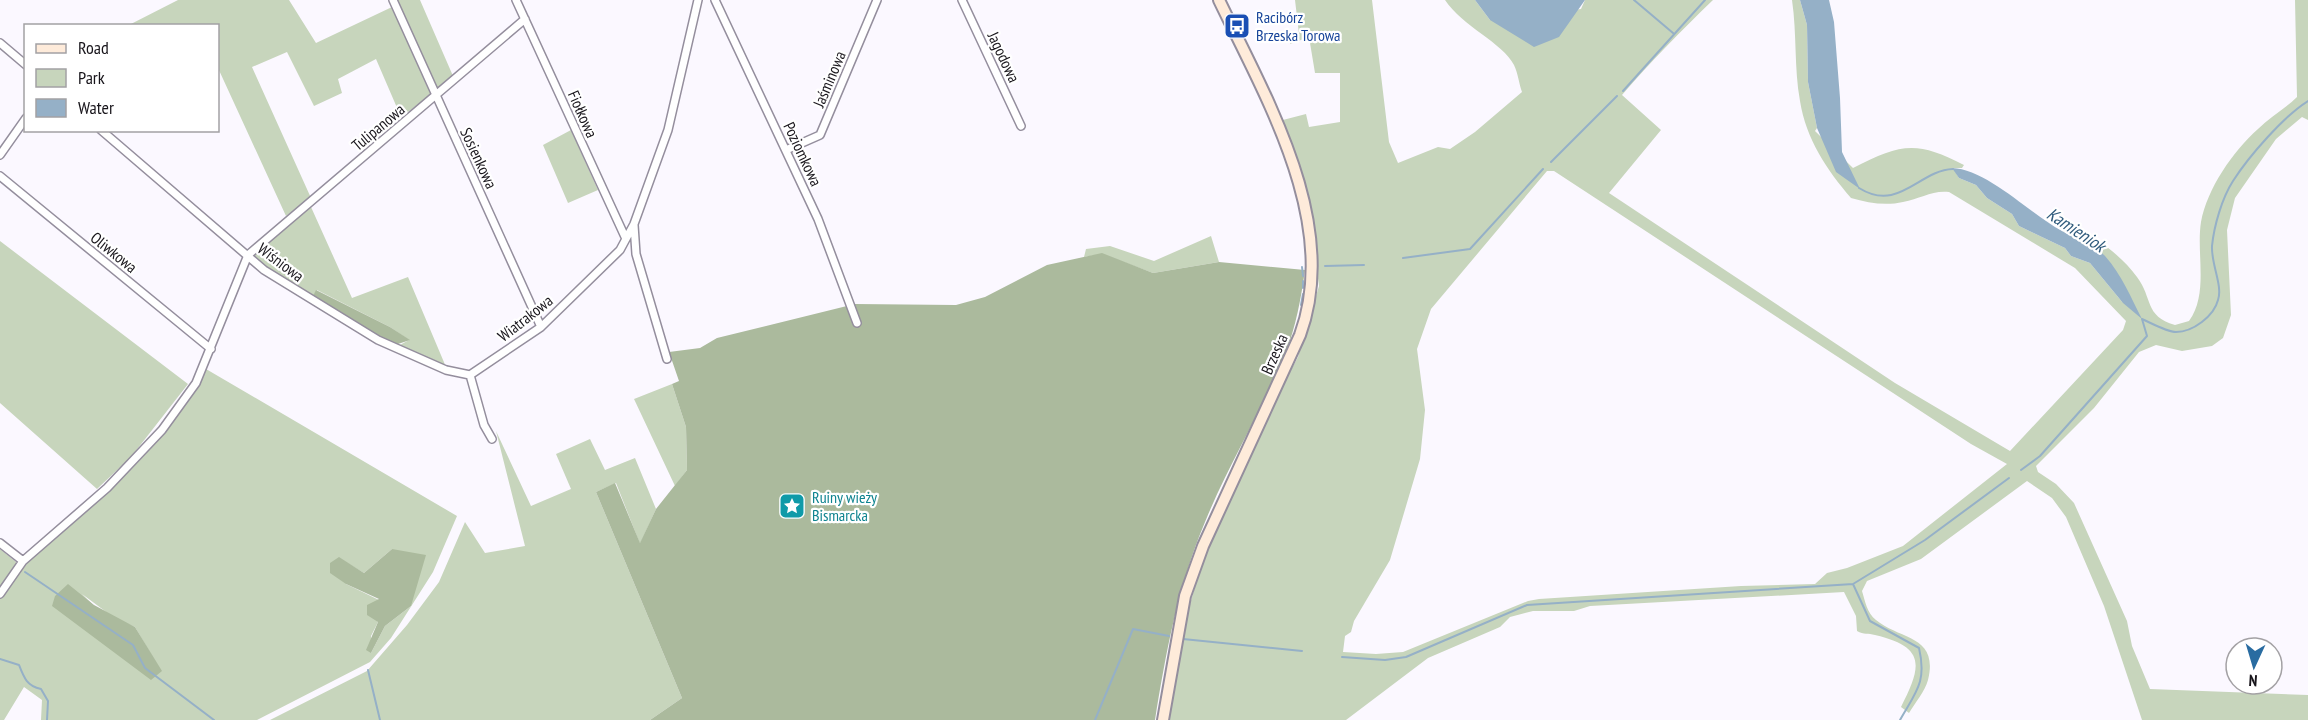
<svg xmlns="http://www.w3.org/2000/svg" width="2308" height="720" viewBox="0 0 2308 720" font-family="'PT Sans Narrow',sans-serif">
  <rect width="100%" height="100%" fill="#fbf8ff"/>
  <path fill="#c7d5bc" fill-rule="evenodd" d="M178 0H289L316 43 392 7 431 95 401 117 376 59 338 79 342 93 314 106 287 52 252 67 311 198 286 216 218 68V26H127Z
    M396 0H420L453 76 438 89H436Z
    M1295 0H1372L1389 142 1398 163 1438 147 1450 149 1475 132 1522 92C1519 84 1518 73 1514 65 1503 43 1462 26 1445 0H1475L1490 20 1581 9 1585 0H1713C1681 31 1651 61 1622 95L1661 130 1609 193 1895 383 2010 451 2123 330 2126 321 2075 268 1949 192C1932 190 1920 199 1903 202 1886 206 1868 203 1851 198 1827 170 1806 139 1800 101 1794 68 1797 34 1792 0H1800L1807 25 1808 82 1817 128 1815 131 1853 168C1900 144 1916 140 1964 165L1962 168H1953L1959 178 1976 185 1987 198 2012 214 2019 226 2065 248 2071 256 2090 263 2123 303 2084 241 2062 231 2070 226C2095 236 2121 255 2137 277 2153 298 2144 316 2175 325L2189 321C2209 293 2196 254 2201 222 2207 189 2233 151 2258 129 2270 117 2285 109 2297 97L2295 0H2308V120L2302 117 2276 139 2235 198 2227 230 2231 315 2223 338 2212 346 2182 351 2156 345 2139 352 2094 408 2036 466 2038 472 2056 484 2074 503 2127 621 2132 646 2150 689 2308 695V720H2142L2104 606 2066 517 2052 498 2027 481 1921 559 1867 581 1862 591C1865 601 1867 613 1876 620 1900 640 1939 635 1928 680 1925 691 1915 703 1909 713L1901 707C1922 666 1926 647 1875 635 1868 633 1864 635 1857 631L1856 616 1844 592 1590 606 1574 611H1533L1510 617 1500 627 1428 658 1346 720H1169L1182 632 1203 559 1267 415 1298 357 1319 286 1308 202 1279 121 1306 114 1309 127 1340 122V73H1315L1309 37 1290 44V41L1299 34ZM1547 171H1554L1971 444 2007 464 1903 546 1847 568 1827 573 1815 584 1741 586 1539 599 1528 601 1403 652 1376 654 1343 652 1345 636 1351 632 1354 621 1390 560 1420 459 1425 410 1417 349 1431 309Z
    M571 130 598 190 568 203 543 145Z
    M311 207 352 298 408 277 446 367 398 346 409 340 390 327 317 290 312 298 273 274 252 255Z
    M1211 236 1219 262 1153 273 1102 254 1084 257 1086 249 1110 246 1154 261Z
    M0 241 188 384 131 457 97 489 0 403Z
    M206 369 457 516 433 572 391 638 370 662 257 720H41L42 700 24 687 4 720H0V549L16 562 17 576C33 552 61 534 81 516 130 473 177 427 206 369ZM392 549 411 606 385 626 371 653V636L378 622 375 618 379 600 346 584 339 558 364 573ZM82 594 113 617 135 627 161 671Z
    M672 384 686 427 687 470 675 486 634 399Z
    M496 431 531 506 571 489 556 454 590 439 605 470 635 458 656 509 640 544 616 483 596 492 682 698 650 720H270L367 671 407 625 439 582 465 522 485 553 525 546Z"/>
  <path fill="#abba9d" d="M1102 253 1153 273 1219 262 1305 270C1301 298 1296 327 1285 354 1262 411 1228 465 1205 522 1178 586 1166 652 1155 720H650L682 698 596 492 615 483 640 543 656 509 687 470 686 427 672 384 679 381 669 352 700 348 717 338 855 304 956 305 985 297 1047 265Z
    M316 290 390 327 410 340 395 345 312 298Z
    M392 549 426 555 411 606 385 626 371 653 366 650 378 622 367 615V605L379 599 346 584 330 573V563L339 557 364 573Z
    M68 584 94 605 135 627 162 671 151 680 52 606 55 596Z"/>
  <path fill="#95b0c7" d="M1475 0H1585L1559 37 1534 47 1490 20Z
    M1800 0H1829L1834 22 1840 98 1842 152 1860 189 1836 172 1817 128 1808 82 1807 25Z
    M1952 168C1987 169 2030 214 2062 231 2076 239 2094 244 2105 256 2122 275 2131 298 2142 319L2123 303 2090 263 2071 256 2065 248 2019 226 2012 214 1987 198 1976 185 1959 178Z"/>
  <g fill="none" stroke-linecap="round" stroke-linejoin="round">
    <path stroke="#95b0c7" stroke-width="2" d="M1634 0 1673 33
      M1623 91 1705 0
      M1551 162 1617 96
      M1859 188C1899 213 1919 170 1953 169
      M1403 258 1470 249 1543 169
      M1325 266 1364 265
      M1302 267 1303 276
      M1303 281V288
      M1301 305 1303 294
      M2142 319C2151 323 2167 332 2176 332 2193 332 2214 316 2218 300 2223 286 2211 264 2212 246 2214 226 2222 198 2233 181 2249 156 2284 116 2308 101
      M2021 470 2040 456 2147 336 2142 319
      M25 572 133 645 145 668 214 720
      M1183 639 1302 651
      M1342 657 1385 660 1406 657 1527 605 1853 584
      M0 659 19 665C24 678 27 686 41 689L48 701 47 720
      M368 670 380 720
      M1095 720 1133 629 1169 636
      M1900 720C1916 692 1927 682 1919 648L1870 621 1853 584 1925 540 2009 478"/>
    <g stroke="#948e9d" stroke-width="10">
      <path id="street" d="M393 0 541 327
        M516 0 626 239
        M715 0 818 219 857 323
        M962 0 1021 126
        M0 43 26 65
        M101 130 264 270 378 340 446 370 470 375
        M786 150 820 135 877 0
        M0 155 26 118
        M0 176 211 349
        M634 225 636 254 667 359
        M470 375 541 327 620 250 634 224 668 130 698 0
        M470 375 484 425 492 439
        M0 543 23 561
        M0 594 23 561 107 488 162 430 196 383 248 255 525 19"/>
    </g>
    <g stroke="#948e9d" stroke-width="14">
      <path id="secondary" d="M1163 720 1185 596 1203 546 1300 335C1341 224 1266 98 1219 0"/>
    </g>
    <use href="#street" stroke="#fff" stroke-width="7"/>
    <use href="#secondary" stroke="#feebda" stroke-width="10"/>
  </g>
  <defs>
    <g id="bus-square" transform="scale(1.35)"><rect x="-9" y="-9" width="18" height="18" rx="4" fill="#1a4fb4" stroke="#fff"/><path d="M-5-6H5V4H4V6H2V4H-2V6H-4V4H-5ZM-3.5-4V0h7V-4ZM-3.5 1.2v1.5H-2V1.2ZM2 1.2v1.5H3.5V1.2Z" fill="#fff"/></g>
    <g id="sight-square" transform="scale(1.35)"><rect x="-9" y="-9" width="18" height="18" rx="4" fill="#0f9aa8" stroke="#fff"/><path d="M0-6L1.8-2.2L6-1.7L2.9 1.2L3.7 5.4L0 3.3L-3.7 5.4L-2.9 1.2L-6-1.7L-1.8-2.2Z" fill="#fff"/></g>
  </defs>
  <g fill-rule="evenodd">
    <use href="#bus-square" x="1237" y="26"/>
    <use href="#sight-square" x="792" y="506"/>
  </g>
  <g text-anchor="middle" stroke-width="4.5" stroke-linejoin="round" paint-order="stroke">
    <g font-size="16" fill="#164399" stroke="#fff" text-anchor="start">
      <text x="1256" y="23">Racibórz<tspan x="1256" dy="18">Brzeska Torowa</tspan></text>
    </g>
    <g font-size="16" fill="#18151b" stroke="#fff">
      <text transform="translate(1004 57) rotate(65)" y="6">Jagodowa</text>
      <text transform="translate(829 79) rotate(-67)" y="6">Jaśminowa</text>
      <text transform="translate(583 114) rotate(66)" y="6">Fiołkowa</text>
      <text transform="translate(378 127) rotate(-40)" y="6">Tulipanowa</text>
      <text transform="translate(803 154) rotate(65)" y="6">Poziomkowa</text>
      <text transform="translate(479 158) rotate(65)" y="6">Sosienkowa</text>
      <text transform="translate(114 252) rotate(39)" y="6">Oliwkowa</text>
      <text transform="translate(281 262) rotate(37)" y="6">Wiśniowa</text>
      <text transform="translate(525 318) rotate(-38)" y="6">Wiatrakowa</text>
      <text transform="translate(1274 354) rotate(-66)" y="6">Brzeska</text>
    </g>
    <g font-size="16" fill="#0d838f" stroke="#fff" text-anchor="start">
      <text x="812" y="503">Ruiny wieży<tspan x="812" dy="18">Bismarcka</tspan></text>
    </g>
    <g font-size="18" font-style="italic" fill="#305b7d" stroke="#fff">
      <text transform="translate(2076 230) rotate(33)" y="6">Kamieniok</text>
    </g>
  </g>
  <rect x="24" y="24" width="195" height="108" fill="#ffffff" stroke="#a3a1a4" stroke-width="1.5"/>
  <rect x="36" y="44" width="30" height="9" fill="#feebda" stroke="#a3a1a4" stroke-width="1.5"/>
  <text x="78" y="54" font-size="18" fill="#18151b">Road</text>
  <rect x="36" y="69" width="30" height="18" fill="#c7d5bc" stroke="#a3a1a4" stroke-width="1.5"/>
  <text x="78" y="84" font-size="18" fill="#18151b">Park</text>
  <rect x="36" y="99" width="30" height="18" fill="#95b0c7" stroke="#a3a1a4" stroke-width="1.5"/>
  <text x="78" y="114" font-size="18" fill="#18151b">Water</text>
  <g transform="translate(2254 666) rotate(184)"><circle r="28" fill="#ffffff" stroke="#a3a1a4" stroke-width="1.5"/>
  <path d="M0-4.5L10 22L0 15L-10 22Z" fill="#296ca1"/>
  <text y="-9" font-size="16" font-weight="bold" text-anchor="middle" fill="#18151b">N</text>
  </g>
</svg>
